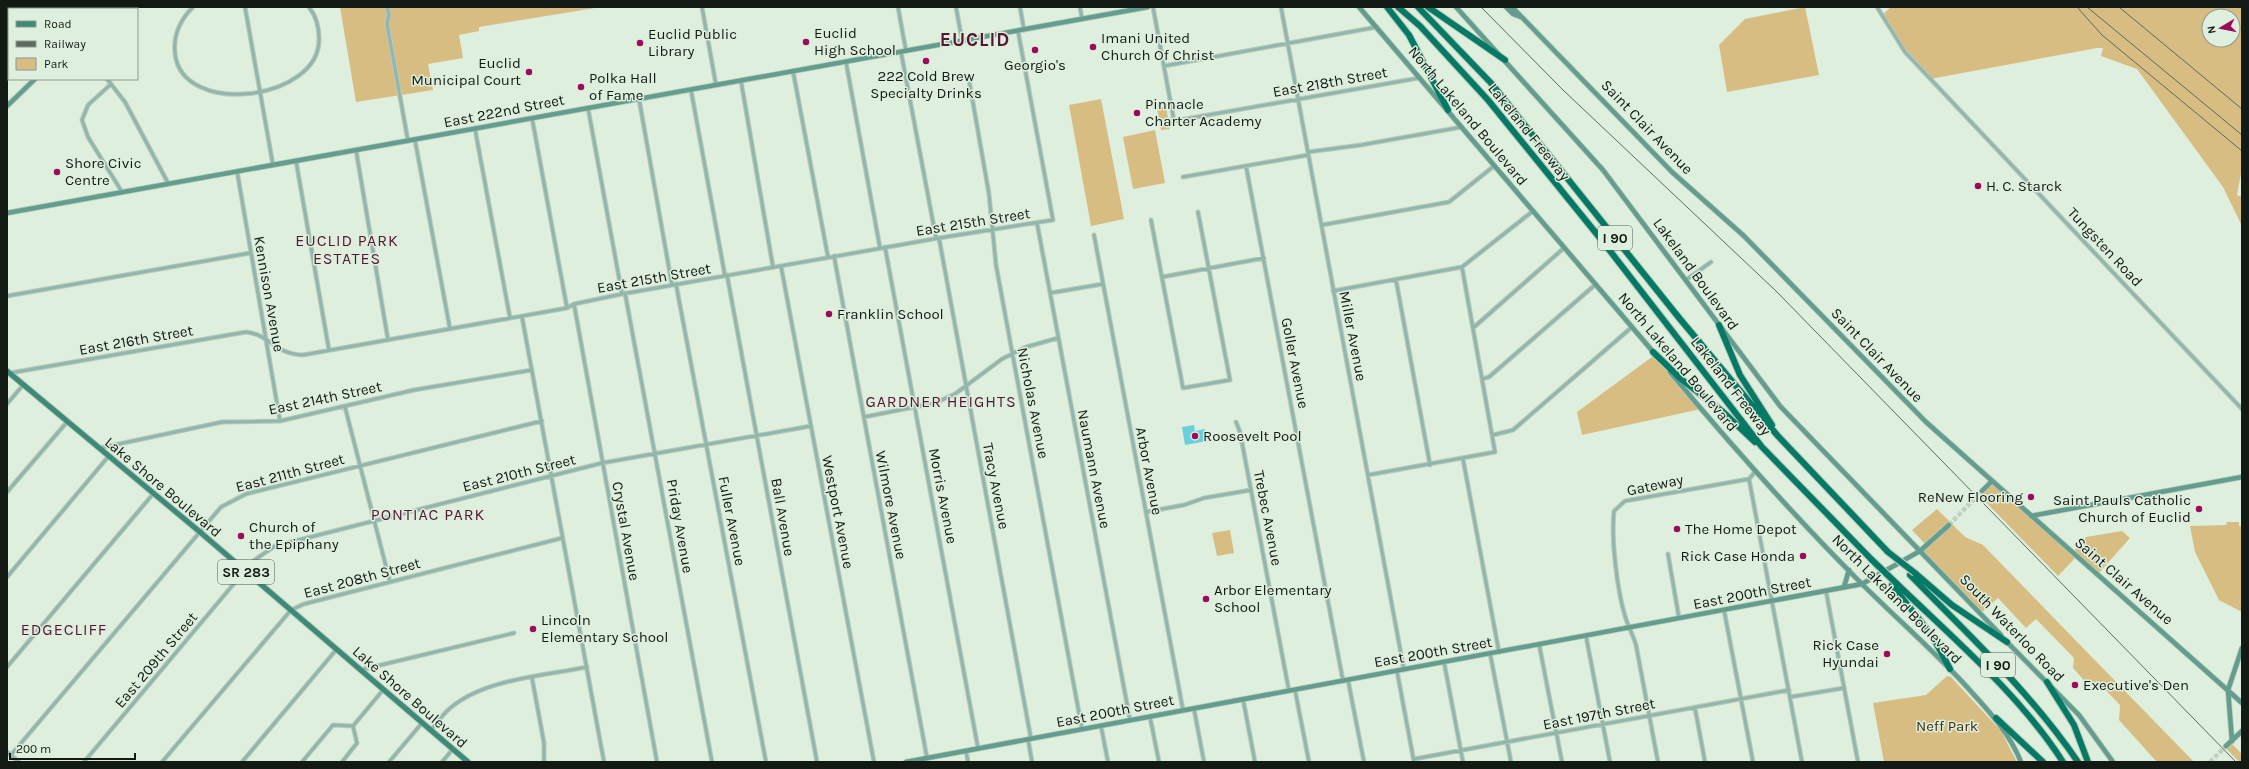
<svg xmlns="http://www.w3.org/2000/svg" width="2249" height="769" viewBox="0 0 2249 769" font-family="Karla,sans-serif">
  <rect width="100%" height="100%" fill="#deefde"/>
  <path fill="#d8bd83" fill-rule="evenodd" d="M340 7H601L479 27V31L459 35 463 58 428 64 433 90 356 102Z
    M1805 7 1819 75 1727 92 1719 45 1745 19Z
    M1891 7H2242V168L2237 195 2242 197V226L2223 187 2137 69 2101 56 2103 48H2097L1930 79C1912 59 1894 39 1881 16ZM2209 16H2233V40H2209Z
    M1101 99 1124 219 1091 226 1069 105Z
    M1166 106 1170 129 1161 130 1157 108Z
    M1155 130 1165 183 1133 189 1123 137Z
    M1656 354 1701 409 1582 435 1577 412Z
    M1992 481 2073 552 2086 537 2122 531 2130 538 2098 574 2077 556 2058 576 1979 495Z
    M1937 509 1965 537 1983 545 2194 762H2157L2119 720 2120 705 2097 681 2090 687 2073 668 2074 658 2036 619 2026 628 1998 598 1980 614 1920 551 1927 546 1912 530Z
    M2227 522H2239V526L2242 527V612L2219 600 2195 552 2190 526 2226 525Z
    M1230 530 1234 553 1217 556 1212 533Z
    M1947 676 1951 677 2001 731 2017 762H1884L1873 703 1926 695Z
    M2230 742 2242 754V762H2239L2225 747Z"/>
  <path fill="#6acfdc" d="M1194 425 1195 431 1205 429 1207 441 1185 445 1182 427Z"/>
  <g fill="none" stroke-linecap="round" stroke-linejoin="round">
    <path stroke="#c0cfc0" stroke-width="4.5" stroke-dasharray="4.5 2" stroke-linecap="butt" d="M1949 525 1982 491
      M2210 762 2226 746"/>
    <g stroke="#b9c9ba" stroke-width="5">
      <path id="street" d="M193 7C180 20 173 34 175 53 181 118 321 101 319 38 319 27 316 16 309 7
        M245 7 273 165
        M387 7 389 15 387 24 408 141
        M702 7 716 85
        M898 7 906 51
        M956 7 962 40
        M1020 7 1024 30
        M1080 7 1082 19
        M1153 7 1174 121 1419 78
        M1281 7 1404 670
        M1877 7 1905 52 2242 409
        M901 52 936 238
        M846 62 880 248
        M1164 66 1377 27
        M793 71 828 257
        M107 79 125 102 168 183
        M969 80 989 194 996 265 1082 729
        M741 81 773 267
        M111 84 88 105 82 120 88 137 122 192
        M691 90 725 276
        M639 99 672 285
        M588 108 622 294
        M532 118 567 308
        M475 129 510 318
        M415 140 450 329
        M356 150 388 340
        M1308 152 1361 145 1462 127
        M296 161 329 350
        M1246 166 1343 681
        M237 171 280 421
        M1183 177 1308 155
        M1151 220 1183 388 1230 380 1198 212
        M1037 223 1130 720
        M1322 225 1449 202 1494 166
        M1094 235 1183 710
        M939 238 1031 739
        M885 247 978 748
        M834 256 927 758
        M781 266 874 762
        M727 275 817 762
        M1162 277 1264 258
        M1396 280 1430 465
        M1686 280 1711 262
        M676 284 766 762
        M1333 291 1462 267 1533 211
        M625 293 712 762
        M1050 293 1103 284
        M7 296 250 253
        M574 304 657 762
        M522 317 604 762
        M1473 328 1564 248
        M10 373 246 332C271 335 274 354 303 355L567 308 574 304 622 294 939 238 1053 220 1018 31
        M1482 379 1489 377 1596 284
        M7 404 23 385
        M345 407 390 582
        M864 417 935 403 955 394 1002 359 1026 347 1058 338
        M1236 422 1240 432 1289 691
        M1493 435 1513 430 1632 327
        M100 448 222 422 280 421 414 390 532 370
        M1463 459 1499 652
        M1755 472 1749 479 1802 762
        M1368 475 1495 452 1462 267
        M7 492 67 422
        M1146 512 1184 505 1204 498 1251 490
        M1668 554 1679 618
        M7 577 108 457
        M1826 591 1858 762
        M1724 610 1753 762
        M1586 636 1610 762
        M1539 644 1562 762
        M1490 653 1511 762
        M1444 662 1463 762
        M7 667 153 494
        M360 670 514 633
        M1397 671 1414 762
        M532 678 544 743V762
        M1348 680 1364 762
        M1295 690 1309 762
        M1790 697 1844 688
        M1243 699 1255 762
        M1695 708 1705 762
        M1194 709 1204 762
        M1150 717 1159 762
        M353 726 383 690
        M1101 726 1108 762
        M431 730C436 723 441 717 447 711 480 679 543 676 587 667
        M1028 739 1032 762
        M966 751 968 762
        M7 752 19 762
        M11 755 221 507 246 494 542 421
        M1414 759 1789 690
        M84 762 253 561 275 546 602 463 811 426
        M162 762 291 610 304 604 562 538
        M242 762 336 650
        M302 762 333 725 353 726
        M342 762 357 743 353 726
        M389 762 422 723
        M442 762 453 749
        M1658 762 1636 645C1633 635 1628 626 1625 616 1617 589 1611 539 1614 511L1625 501 1749 479"/>
    </g>
    <g stroke="#b9c9ba" stroke-width="6">
      <path id="secondary" d="M1359 7 1655 354
        M1456 7 1603 170 1780 406 2001 635
        M1506 7 1513 14 1521 17
        M1512 7 1672 172 1744 236 1926 422 2242 703
        M105 9 107 7
        M7 106 35 79
        M7 213 1148 7
        M1670 372C1731 445 1794 516 1861 583 1896 618 1933 650 1967 687 1988 710 2009 732 2021 762
        M1982 491 1992 481
        M2031 516 2242 477
        M1844 587 1849 570
        M2006 641 2079 715 2113 762
        M2232 741 2228 690 2242 648
        M2226 746 2242 731
        M906 762 1862 584 1920 551 1949 525"/>
    </g>
    <g stroke="#b9c9ba" stroke-width="7">
      <path id="primary" d="M7 371 200 532 468 762"/>
    </g>
    <g stroke="#b9c9ba" stroke-width="8">
      <path id="highway" d="M1387 7 1409 35 1448 110
        M1398 7 1420 26 1488 100 1600 238 1762 447 1872 560
        M1418 7 1491 83 1680 319 1777 435 1888 552
        M1428 7 1505 60
        M1719 325 1740 375 1772 425
        M1653 352 1681 379 1722 411 1755 442
        M1915 573 1952 605 2007 642
        M1910 575C1969 635 2030 692 2078 762
        M1896 583C1953 638 2020 695 2063 762
        M1892 585 1933 637 1950 669
        M2047 682 2074 725 2088 762
        M1996 718 2043 762"/>
    </g>
    <use href="#street" stroke="#91b7ac" stroke-width="3"/>
    <use href="#secondary" stroke="#639d8e" stroke-width="4.5"/>
    <use href="#primary" stroke="#3d8a79" stroke-width="5"/>
    <use href="#highway" stroke="#047a66" stroke-width="6"/>
    <path stroke="#5e695f" stroke-width="1" d="M1481 7 1563 90 1776 291 2236 762
      M2077 7 2102 35 2242 151
      M2087 7 2242 135
      M2119 7 2242 109"/>
    <g stroke="#b9c9ba" stroke-width="8" stroke-linecap="butt">
      <path id="highway-bridge" d="M1888 552 1915 573
        M1872 560 1896 583"/>
    </g>
    <use href="#highway-bridge" stroke="#047a66" stroke-width="6"/>
  </g>
  <g fill="#9b0b5a" stroke="#deefde" stroke-width="1.5">
    <circle cx="806" cy="42" r="4"/>
    <circle cx="640" cy="43" r="4"/>
    <circle cx="1093" cy="47" r="4"/>
    <circle cx="1035" cy="50" r="4"/>
    <circle cx="926" cy="61" r="4"/>
    <circle cx="529" cy="72" r="4"/>
    <circle cx="581" cy="87" r="4"/>
    <circle cx="1137" cy="113" r="4"/>
    <circle cx="57" cy="172" r="4"/>
    <circle cx="1978" cy="186" r="4"/>
    <circle cx="829" cy="314" r="4"/>
    <circle cx="1195" cy="436" r="4"/>
    <circle cx="2031" cy="497" r="4"/>
    <circle cx="2199" cy="509" r="4"/>
    <circle cx="1677" cy="529" r="4"/>
    <circle cx="241" cy="536" r="4"/>
    <circle cx="1803" cy="556" r="4"/>
    <circle cx="1206" cy="599" r="4"/>
    <circle cx="533" cy="629" r="4"/>
    <circle cx="1887" cy="654" r="4"/>
    <circle cx="2075" cy="685" r="4"/>
  </g>
  <g text-anchor="middle" stroke-width="3" stroke-linejoin="round" paint-order="stroke">
    <g fill="#deefde" stroke="#505a51" stroke-width="1">
      <rect x="1598" y="226" width="34" height="24" rx="3"/>
      <rect x="218" y="560" width="56" height="24" rx="3"/>
      <rect x="1981" y="653" width="34" height="24" rx="3"/>
    </g>
    <g font-size="14" font-weight="bold" fill="#131a14">
      <text x="1615" y="243">I 90</text>
      <text x="246" y="577">SR 283</text>
      <text x="1998" y="670">I 90</text>
    </g>
    <g font-size="15" fill="#131a14" stroke="#deefde" text-anchor="start">
      <text x="814" y="38">Euclid<tspan x="814" dy="17">High School</tspan></text>
      <text x="648" y="39">Euclid Public<tspan x="648" dy="17">Library</tspan></text>
      <text x="1101" y="43">Imani United<tspan x="1101" dy="17">Church Of Christ</tspan></text>
      <text x="521" y="68" text-anchor="end">Euclid<tspan x="521" dy="17">Municipal Court</tspan></text>
      <text x="1035" y="70" text-anchor="middle">Georgio's</text>
      <text x="926" y="81" text-anchor="middle">222 Cold Brew<tspan x="926" dy="17">Specialty Drinks</tspan></text>
      <text x="589" y="83">Polka Hall<tspan x="589" dy="17">of Fame</tspan></text>
      <text x="1145" y="109">Pinnacle<tspan x="1145" dy="17">Charter Academy</tspan></text>
      <text x="65" y="168">Shore Civic<tspan x="65" dy="17">Centre</tspan></text>
      <text x="1986" y="191">H. C. Starck</text>
      <text x="837" y="319">Franklin School</text>
      <text x="1203" y="441">Roosevelt Pool</text>
      <text x="2023" y="502" text-anchor="end">ReNew Flooring</text>
      <text x="2191" y="505" text-anchor="end">Saint Pauls Catholic<tspan x="2191" dy="17">Church of Euclid</tspan></text>
      <text x="249" y="532">Church of<tspan x="249" dy="17">the Epiphany</tspan></text>
      <text x="1685" y="534">The Home Depot</text>
      <text x="1795" y="561" text-anchor="end">Rick Case Honda</text>
      <text x="1214" y="595">Arbor Elementary<tspan x="1214" dy="17">School</tspan></text>
      <text x="541" y="625">Lincoln<tspan x="541" dy="17">Elementary School</tspan></text>
      <text x="1879" y="650" text-anchor="end">Rick Case<tspan x="1879" dy="17">Hyundai</tspan></text>
      <text x="2083" y="690">Executive's Den</text>
    </g>
    <g font-size="15" fill="#131a14" stroke="#deefde">
      <text transform="translate(1330 82) rotate(-10)" y="5">East 218th Street</text>
      <text transform="translate(504 111) rotate(-11)" y="5">East 222nd Street</text>
      <text transform="translate(1468 116) rotate(50)" y="5">North Lakeland Boulevard</text>
      <text transform="translate(1647 127) rotate(46)" y="5">Saint Clair Avenue</text>
      <text transform="translate(1529 132) rotate(51)" y="5">Lakeland Freeway</text>
      <text transform="translate(973 222) rotate(-9)" y="5">East 215th Street</text>
      <text transform="translate(2105 247) rotate(47)" y="5">Tungsten Road</text>
      <text transform="translate(1696 274) rotate(54)" y="5">Lakeland Boulevard</text>
      <text transform="translate(654 278) rotate(-10)" y="5">East 215th Street</text>
      <text transform="translate(269 294) rotate(80)" y="5">Kennison Avenue</text>
      <text transform="translate(1353 336) rotate(79)" y="5">Miller Avenue</text>
      <text transform="translate(136 340) rotate(-10)" y="5">East 216th Street</text>
      <text transform="translate(1877 355) rotate(46)" y="5">Saint Clair Avenue</text>
      <text transform="translate(1678 362) rotate(50)" y="5">North Lakeland Boulevard</text>
      <text transform="translate(1295 363) rotate(79)" y="5">Goller Avenue</text>
      <text transform="translate(1731 386) rotate(52)" y="5">Lakeland Freeway</text>
      <text transform="translate(325 398) rotate(-12)" y="5">East 214th Street</text>
      <text transform="translate(1033 403) rotate(79)" y="5">Nicholas Avenue</text>
      <text transform="translate(1094 469) rotate(79)" y="5">Naumann Avenue</text>
      <text transform="translate(1149 471) rotate(79)" y="5">Arbor Avenue</text>
      <text transform="translate(290 473) rotate(-15)" y="5">East 211th Street</text>
      <text transform="translate(519 473) rotate(-14)" y="5">East 210th Street</text>
      <text transform="translate(1655 485) rotate(-12)" y="5">Gateway</text>
      <text transform="translate(996 486) rotate(79)" y="5">Tracy Avenue</text>
      <text transform="translate(163 487) rotate(40)" y="5">Lake Shore Boulevard</text>
      <text transform="translate(943 496) rotate(79)" y="5">Morris Avenue</text>
      <text transform="translate(891 505) rotate(79)" y="5">Wilmore Avenue</text>
      <text transform="translate(838 512) rotate(79)" y="5">Westport Avenue</text>
      <text transform="translate(783 517) rotate(80)" y="5">Ball Avenue</text>
      <text transform="translate(1268 518) rotate(79)" y="5">Trebec Avenue</text>
      <text transform="translate(732 521) rotate(79)" y="5">Fuller Avenue</text>
      <text transform="translate(680 526) rotate(80)" y="5">Priday Avenue</text>
      <text transform="translate(626 531) rotate(80)" y="5">Crystal Avenue</text>
      <text transform="translate(362 578) rotate(-15)" y="5">East 208th Street</text>
      <text transform="translate(2124 581) rotate(41)" y="5">Saint Clair Avenue</text>
      <text transform="translate(1752 593) rotate(-11)" y="5">East 200th Street</text>
      <text transform="translate(1897 599) rotate(45)" y="5">North Lakeland Boulevard</text>
      <text transform="translate(2012 628) rotate(46)" y="5">South Waterloo Road</text>
      <text transform="translate(1433 652) rotate(-10)" y="5">East 200th Street</text>
      <text transform="translate(156 660) rotate(-50)" y="5">East 209th Street</text>
      <text transform="translate(410 697) rotate(41)" y="5">Lake Shore Boulevard</text>
      <text transform="translate(1115 711) rotate(-11)" y="5">East 200th Street</text>
      <text transform="translate(1599 714) rotate(-11)" y="5">East 197th Street</text>
    </g>
    <g font-size="15" fill="#3d2f10" stroke="#deefde">
      <text x="1947" y="731">Neff Park</text>
    </g>
    <g font-size="16" letter-spacing="1" fill="#551533" stroke="#deefde">
      <text x="347" y="246">EUCLID PARK<tspan x="347" dy="18">ESTATES</tspan></text>
      <text x="941" y="407">GARDNER HEIGHTS</text>
      <text x="428" y="520">PONTIAC PARK</text>
      <text x="64" y="635">EDGECLIFF</text>
    </g>
    <g font-size="19" font-weight="bold" letter-spacing="1" fill="#551533" stroke="#deefde">
      <text x="975" y="46">EUCLID</text>
    </g>
  </g>
  <rect width="2249" height="769" fill="none" stroke="#131a14" stroke-width="16"/>
  <rect x="8" y="8" width="130" height="72" fill="#deefde" stroke="#8d9a8d"/>
  <rect x="16" y="21" width="20" height="6" fill="#3d8a79" stroke="#8d9a8d"/>
  <text x="44" y="28" font-size="12" fill="#131a14">Road</text>
  <rect x="16" y="41" width="20" height="6" fill="#5e695f" stroke="#8d9a8d"/>
  <text x="44" y="48" font-size="12" fill="#131a14">Railway</text>
  <rect x="16" y="58" width="20" height="12" fill="#d8bd83" stroke="#8d9a8d"/>
  <text x="44" y="68" font-size="12" fill="#131a14">Park</text>
  <g transform="translate(2221 28) rotate(260)"><circle r="19" fill="#deefde" stroke="#8d9a8d"/>
  <path d="M0-3L7 15L0 10L-7 15Z" fill="#9b0b5a"/>
  <text y="-6" font-size="11" font-weight="bold" text-anchor="middle" fill="#131a14">N</text>
  </g>
  <path d="M10 753v6h125v-6" fill="none" stroke="#131a14" stroke-width="2"/>
  <text x="16" y="753" font-size="12" fill="#131a14" stroke="#deefde" stroke-width="3" paint-order="stroke">200 m</text>
</svg>
